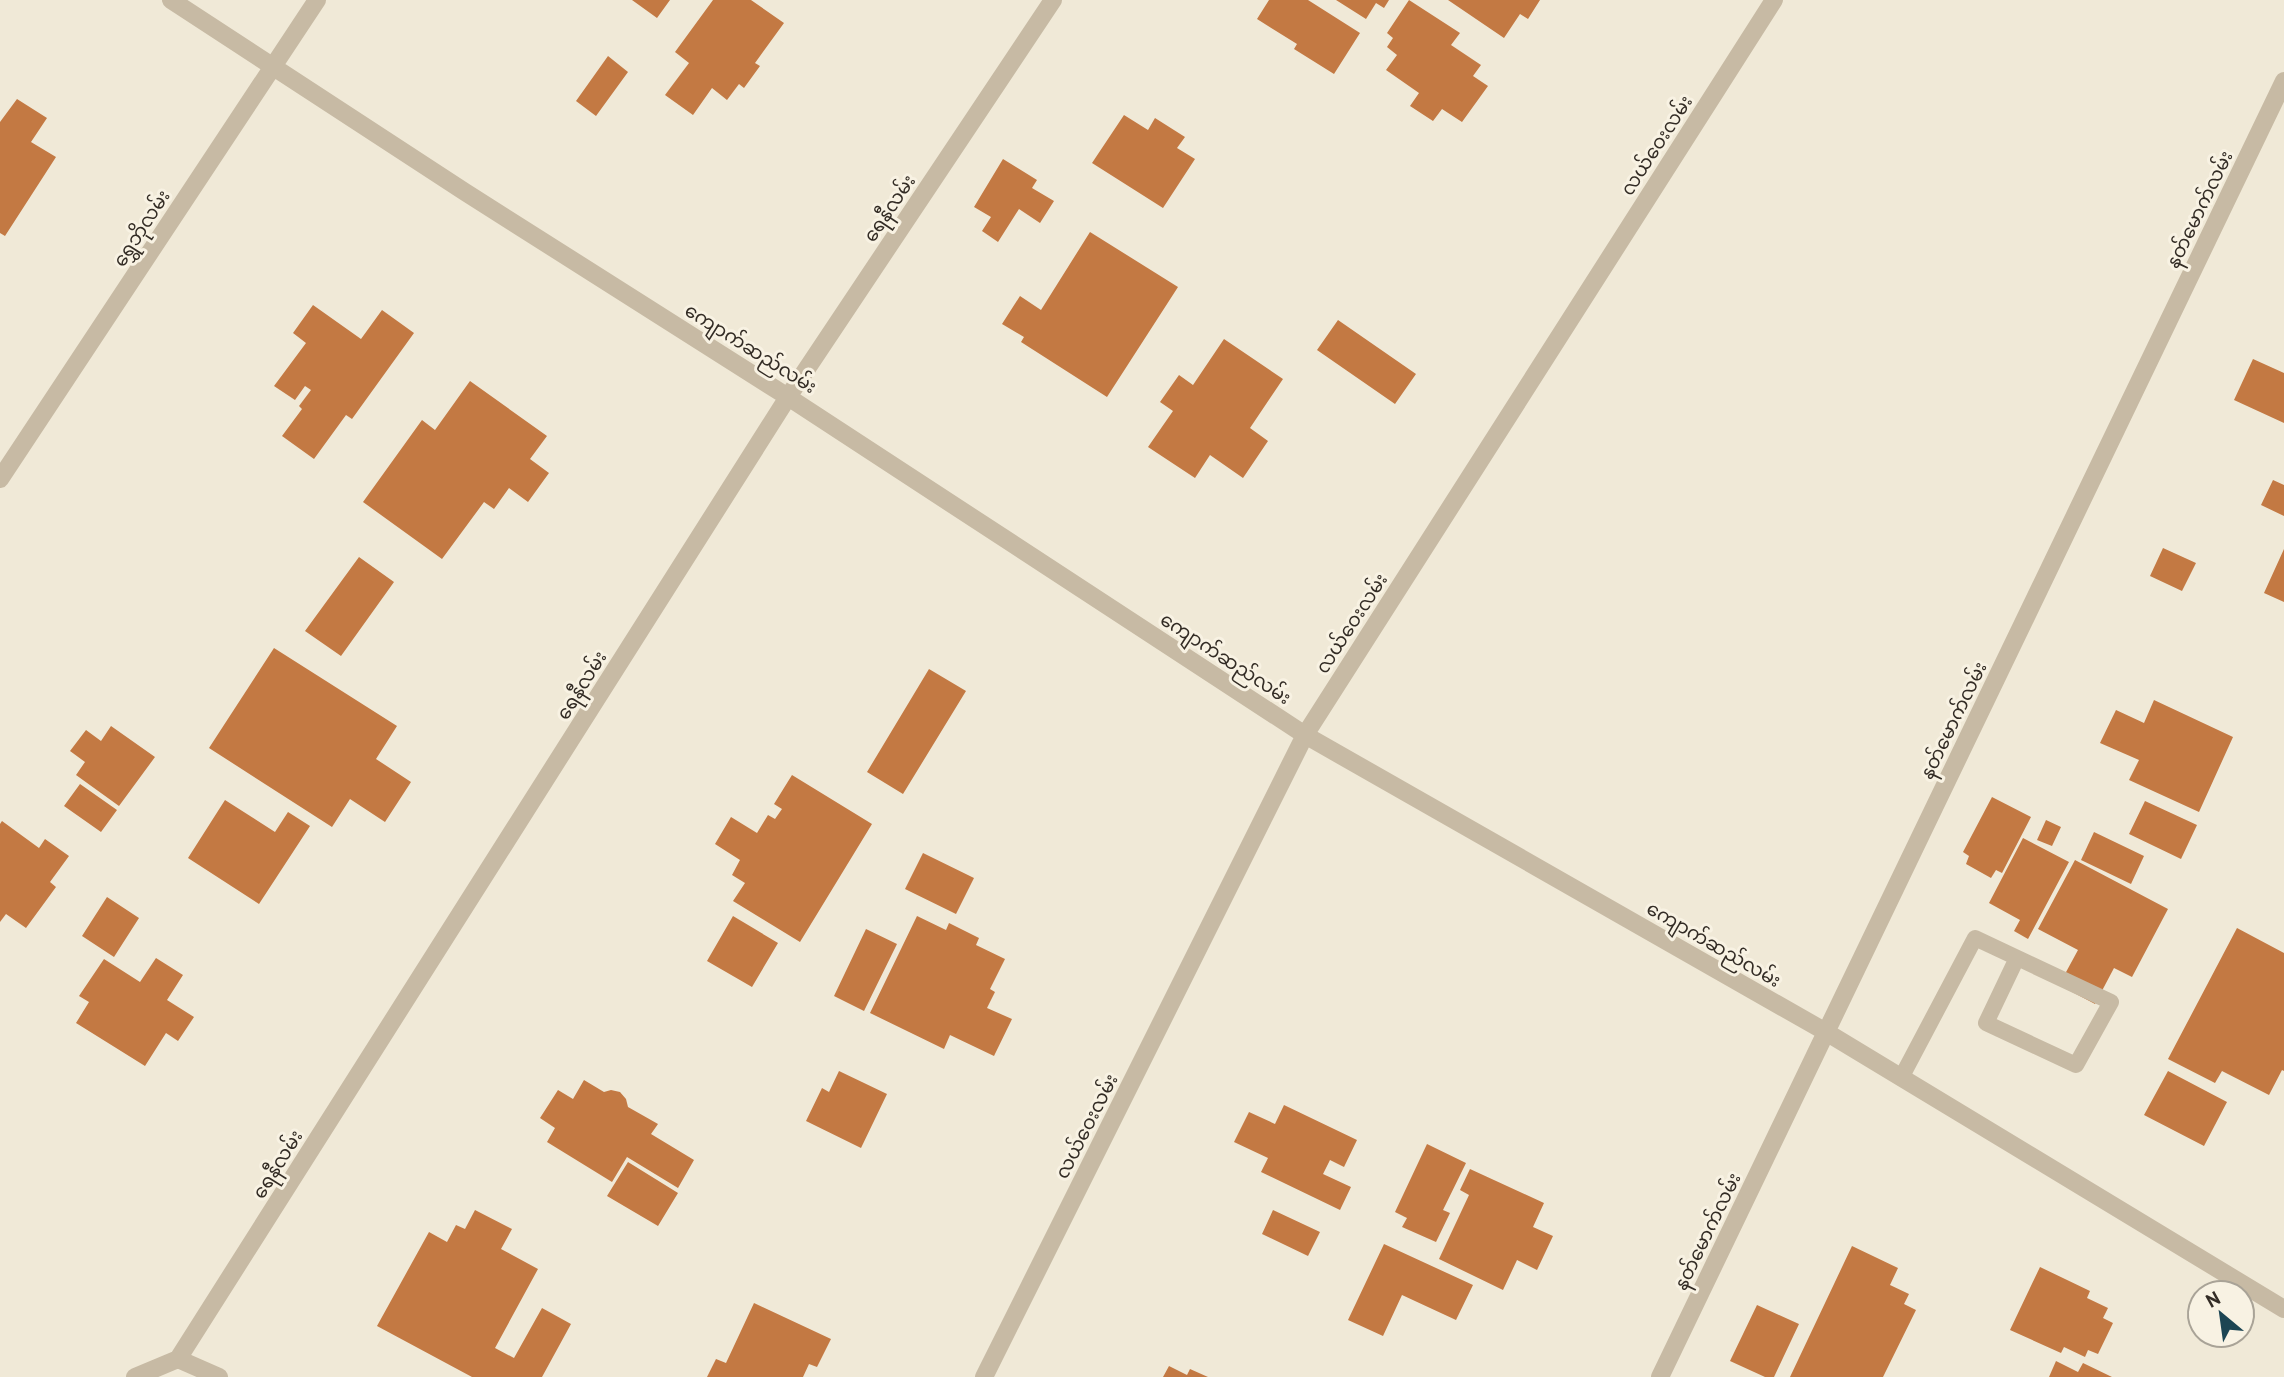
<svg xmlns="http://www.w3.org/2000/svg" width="2284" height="1377" viewBox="0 0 2284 1377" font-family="'PT Sans','Noto Sans Myanmar',sans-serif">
  <rect width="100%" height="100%" fill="#f0e9d7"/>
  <path fill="#c37943" d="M632 0H670L657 18Z
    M713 0H751L784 23 755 63 760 66 744 88 739 84 727 100 712 88 693 115 665 95 689 63 675 52Z
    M1269 0H1308L1360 33 1334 74 1294 49 1297 44 1257 19Z
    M1336 0H1389L1384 8 1376 3 1366 19Z
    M1409 0 1460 33 1451 45 1481 65 1473 76 1488 86 1462 122 1442 109 1433 121 1410 106 1419 93 1386 70 1397 55 1387 47 1393 38 1387 33Z
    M1448 0H1540L1528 19 1520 14 1504 38Z
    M608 56 628 72 596 116 576 101Z
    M17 99 47 118 31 142 56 157 5 236 0 233V122Z
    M1124 115 1148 130 1155 118 1185 137 1177 148 1195 159 1163 208 1092 163Z
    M1003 159 1037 180 1032 188 1054 201 1040 223 1019 209 998 242 982 231 991 217 974 207Z
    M1090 232 1178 287 1107 397 1021 342 1024 337 1002 324 1020 296 1041 310Z
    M313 305 361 339 382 310 414 333 352 419 346 415 314 459 282 436 302 409 299 406 311 390 305 386 295 400 274 386 306 343 293 333Z
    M1338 320 1416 374 1395 404 1317 350Z
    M1224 339 1283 379 1250 428 1268 441 1243 478 1210 455 1195 478 1148 447 1173 411 1160 402 1179 375 1193 385Z
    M2253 359 2284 373V423L2234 400Z
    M470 381 547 436 530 459 549 473 528 502 509 488 494 509 484 502 442 559 363 502 422 420 435 430Z
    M2273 480 2284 485V516L2261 505Z
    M2163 548 2196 563 2182 591 2150 576Z
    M2284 549V602L2264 593Z
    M359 557 394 582 341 656 305 631Z
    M274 648 397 726 376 759 411 782 385 822 350 799 332 827 209 748Z
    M929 669 966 691 903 794 867 772Z
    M2154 700 2233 737 2199 812 2129 780 2139 760 2100 743 2116 710 2144 723Z
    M111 726 155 757 119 806 76 775 85 762 70 751 86 730 101 741Z
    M792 775 872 824 800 942 733 901 745 883 732 875 740 860 715 844 731 817 757 833 768 815 775 819 782 809 774 804Z
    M80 784 117 810 101 832 64 806Z
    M1992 797 2031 817 2002 873 1996 870 1991 878 1966 864 1969 856 1963 852Z
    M225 800 275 832 288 812 310 826 259 904 188 858Z
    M2145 801 2197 825 2181 859 2129 834Z
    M2046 820 2061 827 2052 846 2037 840Z
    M2 821 39 848 45 839 69 856 50 882 56 887 26 928 6 914 0 922V824Z
    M2094 832 2144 856 2131 884 2081 860Z
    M2023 838 2069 862 2028 939 2014 931 2020 920 1989 903Z
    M923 853 974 878 956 914 905 889Z
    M2075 860 2168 909 2132 977 2114 968 2095 1004 2059 985 2078 950 2038 929Z
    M107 897 139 918 114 957 82 936Z
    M733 916 778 943 752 987 707 961Z
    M917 916 946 930 949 923 979 938 976 945 1005 959 990 989 995 992 987 1008 1012 1019 994 1056 950 1035 944 1049 870 1013Z
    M2237 928 2284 953V1071L2282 1070 2269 1095 2222 1071 2215 1083 2168 1059Z
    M866 929 897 944 864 1011 834 996Z
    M156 958 183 975 167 1000 194 1017 178 1041 166 1033 145 1066 76 1023 89 1002 79 996 104 959 140 982Z
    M839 1071 887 1094 861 1148 806 1121 822 1088 829 1092Z
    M2168 1071 2227 1102 2204 1146 2144 1115Z
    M584 1080 604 1092 611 1090 620 1092 626 1099 628 1107 658 1124 651 1134 694 1160 678 1188 627 1157 612 1182 547 1142 555 1128 540 1118 558 1090 573 1099Z
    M1284 1105 1357 1140 1344 1167 1330 1160 1323 1174 1351 1187 1340 1210 1261 1172 1268 1158 1234 1142 1249 1112 1275 1124Z
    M1427 1144 1466 1163 1443 1210 1450 1213 1436 1242 1402 1227 1407 1218 1395 1212Z
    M628 1162 678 1193 658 1226 607 1196Z
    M1470 1169 1544 1203 1533 1227 1553 1236 1537 1270 1517 1260 1503 1290 1439 1259 1469 1195 1460 1190Z
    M475 1210 512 1229 501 1249 538 1269 495 1348 514 1358 542 1308 571 1324 542 1377H472L377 1326 429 1232 447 1242 456 1225 465 1229Z
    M1273 1210 1320 1232 1308 1256 1262 1234Z
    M1384 1244 1473 1285 1456 1320 1402 1295 1383 1336 1348 1320Z
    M1852 1246 1898 1268 1890 1285 1909 1294 1904 1304 1916 1310 1883 1377H1790Z
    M2040 1267 2090 1291 2087 1298 2108 1308 2103 1318 2113 1323 2098 1354 2088 1350 2085 1357 2064 1347 2061 1353 2010 1330Z
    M754 1303 831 1339 817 1367 809 1364 803 1377H707L716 1359 726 1363Z
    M1757 1305 1799 1324 1774 1377H1765L1730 1361Z
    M2056 1361 2078 1372 2083 1363 2112 1377H2049Z
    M1169 1366 1187 1375 1190 1369 1208 1377H1163Z"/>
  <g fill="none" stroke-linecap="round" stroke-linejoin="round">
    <path stroke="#c7baa4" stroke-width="16" d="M1901 1078 1975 938 2111 1002 2076 1065 1986 1023 2017 958"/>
    <path stroke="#c7baa4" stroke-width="18" d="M171 0 465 192 788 397 1305 735 1826 1032 2284 1309
      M0 479 317 0
      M178 1359 219 1377
      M135 1377 178 1359 788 397 1053 0
      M984 1377 1305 735 1774 0
      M1660 1377 2284 81"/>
  </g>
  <g text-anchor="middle" stroke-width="6" stroke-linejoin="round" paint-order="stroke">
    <g font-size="19" fill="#332c25" stroke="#f8f2e3">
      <text transform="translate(1656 145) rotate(-57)" y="7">လယ်ဝေးလမ်း</text>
      <text transform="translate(889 208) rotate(-56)" y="7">ရေနီလမ်း</text>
      <text transform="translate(2199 209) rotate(-64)" y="7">နတ်မောက်လမ်း</text>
      <text transform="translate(141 228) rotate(-57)" y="7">ရွှေဘိုလမ်း</text>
      <text transform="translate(751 348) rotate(32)" y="7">ကျောက်ဆည်လမ်း</text>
      <text transform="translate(1351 623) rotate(-57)" y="7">လယ်ဝေးလမ်း</text>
      <text transform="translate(1226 658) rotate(33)" y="7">ကျောက်ဆည်လမ်း</text>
      <text transform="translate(581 685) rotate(-58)" y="7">ရေနီလမ်း</text>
      <text transform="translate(1953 720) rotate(-64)" y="7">နတ်မောက်လမ်း</text>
      <text transform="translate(1714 944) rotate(30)" y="7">ကျောက်ဆည်လမ်း</text>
      <text transform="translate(1086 1126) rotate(-63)" y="7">လယ်ဝေးလမ်း</text>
      <text transform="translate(277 1164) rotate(-58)" y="7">ရေနီလမ်း</text>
      <text transform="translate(1707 1231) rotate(-64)" y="7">နတ်မောက်လမ်း</text>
    </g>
  </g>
  <g transform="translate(2221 1314) rotate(331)"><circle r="33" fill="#f8f2e3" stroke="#a9a397" stroke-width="2"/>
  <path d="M0-5L12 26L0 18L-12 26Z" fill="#1c4553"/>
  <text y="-10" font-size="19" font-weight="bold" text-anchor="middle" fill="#332c25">N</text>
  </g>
</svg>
